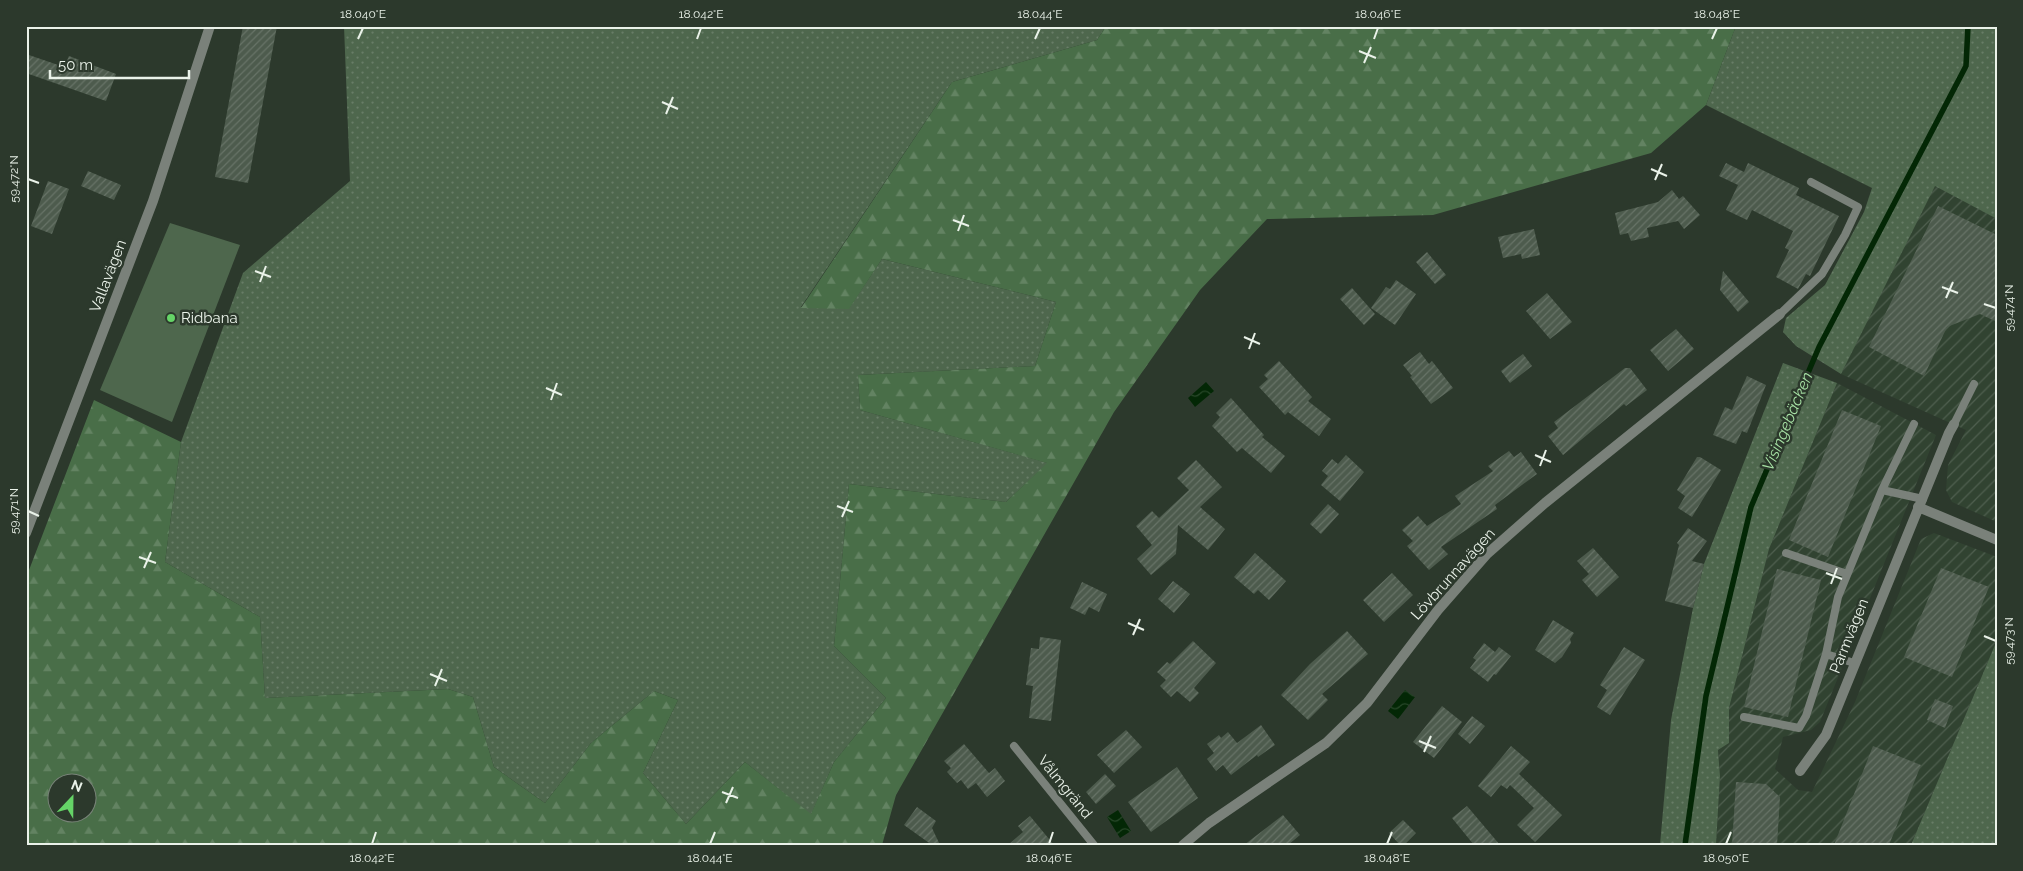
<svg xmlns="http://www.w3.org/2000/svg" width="2023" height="871" viewBox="0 0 2023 871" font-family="Raleway,sans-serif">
  <defs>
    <pattern id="industrial-furrows" width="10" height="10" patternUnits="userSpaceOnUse" patternTransform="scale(1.25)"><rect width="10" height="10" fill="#314331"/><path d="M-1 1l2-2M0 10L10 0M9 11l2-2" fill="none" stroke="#4f5f4f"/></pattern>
    <pattern id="grass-dots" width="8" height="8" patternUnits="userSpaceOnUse" patternTransform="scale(1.25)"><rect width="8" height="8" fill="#4e674d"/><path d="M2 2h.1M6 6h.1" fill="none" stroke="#687d67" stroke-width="1.8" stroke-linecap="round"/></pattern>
    <pattern id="forest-firs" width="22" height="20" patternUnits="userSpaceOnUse" patternTransform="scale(1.25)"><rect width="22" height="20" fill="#496e48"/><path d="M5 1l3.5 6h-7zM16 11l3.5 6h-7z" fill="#638362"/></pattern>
    <pattern id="water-waves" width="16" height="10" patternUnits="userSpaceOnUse" patternTransform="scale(1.25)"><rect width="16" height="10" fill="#032705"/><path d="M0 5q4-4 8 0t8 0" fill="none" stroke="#284729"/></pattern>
    <pattern id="building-hatch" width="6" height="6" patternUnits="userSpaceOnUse" patternTransform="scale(1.25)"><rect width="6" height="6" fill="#4d5b4d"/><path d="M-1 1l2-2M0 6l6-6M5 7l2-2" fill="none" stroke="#677367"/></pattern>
  </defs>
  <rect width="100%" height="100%" fill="#2c392c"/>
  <path fill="url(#industrial-furrows)" d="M1933 184 1997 219V522L1952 502 1946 490 1948 465 1966 430 1841 374Z
    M1837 383 1936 435 1820 722 1811 730 1783 737 1775 769 1798 790 1812 792 1855 702 1921 539 1934 533 1997 557V640L1911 845H1716L1720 776 1718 750 1729 743V708L1769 549Z"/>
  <path fill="url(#grass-dots)" d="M344 26H1106L1097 40 952 82 801 307 849 308 882 259 1056 302 1035 366 858 375 860 410 1048 463 1006 502 849 484 834 646 886 698 834 762 811 815 745 762 686 824 643 773 678 700 654 691 591 743 545 803 494 767 473 697 448 689 265 698 260 617 165 562 181 442 243 273 350 181Z
    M1736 26H1997V219L1935 186 1841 374 1796 346 1783 332 1786 318 1825 285 1864 212 1872 188 1706 105Z
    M1783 363 1837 383 1769 549 1729 708V743L1718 750 1720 776 1716 845H1660L1671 720 1693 608 1704 564Z
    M1997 640V845H1911Z"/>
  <path fill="url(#forest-firs)" fill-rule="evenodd" d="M1106 26H1736L1706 105 1651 153 1433 215 1267 219 1200 290 1114 412 896 795 882 845H26V578L94 400 181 442 165 562 260 617 265 698 448 689 473 697 494 767 545 803 591 743 654 691 678 700 643 773 686 824 745 762 811 814 834 762 886 698 834 646 849 484 1006 502 1047 463 860 410 858 375 1035 366 1056 302 882 259 849 309 801 308 952 82 1097 40ZM58 784H88V814H58Z"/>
  <path fill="#4e674d" d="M170 223 240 245 172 422 100 390Z"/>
  <path fill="url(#water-waves)" d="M1206 382 1214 391 1195 407 1188 398Z
    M1405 690 1415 697 1398 719 1388 711Z
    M1118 810 1131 831 1120 838 1107 817Z"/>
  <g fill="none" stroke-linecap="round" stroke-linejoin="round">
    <path stroke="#032705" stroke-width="5.5" d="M1685 845 1706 696 1751 507 1819 347 1966 66 1968 26"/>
  </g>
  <path fill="url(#building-hatch)" d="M243 26H277L248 183 215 177Z
    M26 54 64 67 69 56 116 74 106 101 26 73Z
    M1726 163 1744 172 1748 163 1799 188 1796 195 1839 216 1810 276 1806 274 1798 289 1776 277 1789 250 1785 248 1793 231 1752 210 1747 220 1726 210 1738 185 1719 176Z
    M88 171 121 185 114 200 81 186Z
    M48 181 69 189 52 234 31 226Z
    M1672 190 1679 199 1683 196 1700 215 1684 229 1678 221 1647 228 1649 237 1631 241 1628 233 1620 235 1615 213 1658 202Z
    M1938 206 1997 235V322L1980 314 1947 327 1924 376 1869 347Z
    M1534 229 1540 255 1522 259 1521 254 1503 258 1498 237Z
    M1427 252 1446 275 1435 284 1416 262Z
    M1723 271 1749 302 1738 312 1720 290Z
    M1396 280 1416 294 1395 325 1371 308 1386 287 1390 289Z
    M1352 288 1375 314 1364 325 1340 299Z
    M1547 293 1572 322 1550 339 1526 311Z
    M1676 329 1694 349 1668 371 1650 350Z
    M1420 352 1429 364 1432 361 1453 388 1431 404 1410 377 1412 376 1403 365Z
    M1523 354 1532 366 1510 383 1501 371Z
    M1279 361 1312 397 1308 401 1331 419 1319 436 1288 412 1285 415 1259 387 1268 379 1264 375Z
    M1625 368H1630L1647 390 1626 406 1624 404 1563 455 1548 436 1558 428 1554 422Z
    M1747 376 1766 385 1747 433 1742 431 1736 444 1713 435 1725 407 1732 410Z
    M1231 398 1264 435 1262 437 1285 456 1271 473 1242 448 1237 452 1212 426 1220 417 1216 413Z
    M1842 410 1881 426 1828 557 1789 540Z
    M1509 451 1514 457 1521 452 1537 474 1495 505 1497 509 1441 547 1448 554 1429 570 1407 546 1413 541 1402 530 1418 516 1427 526 1461 504 1455 496 1493 471 1488 466Z
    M1346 455 1364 472 1340 501 1321 485 1328 476 1322 471 1332 459 1338 464Z
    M1697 457H1700L1721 470 1692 517 1678 508 1685 496 1677 490Z
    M1196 460 1222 487 1200 507 1225 529 1208 550 1178 525 1176 554 1151 575 1137 559 1152 545 1136 526 1152 511 1159 518 1189 490 1177 478Z
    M1328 504 1339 514 1321 534 1310 524Z
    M1688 528 1707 541 1692 561 1704 564 1693 608 1665 601 1679 545 1677 543Z
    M1593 548 1619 577 1597 597 1582 580 1589 574 1577 561Z
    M1255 553 1286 581 1269 600 1258 590 1254 594 1234 577Z
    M1941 568 1989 587 1952 677 1904 657Z
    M1777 569 1821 580 1788 717 1744 707Z
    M1392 573 1413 595 1384 622 1363 600Z
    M1173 581 1190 594 1174 613 1158 599Z
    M1082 582 1107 594 1099 612 1089 607 1085 615 1070 608Z
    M1553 620 1574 633 1570 639 1571 643 1562 657 1555 663 1535 650Z
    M1347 631 1368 654 1322 694 1328 700 1308 720 1281 695 1310 664Z
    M1040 637 1061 640 1051 721 1029 718 1033 686 1026 685 1031 648 1039 649Z
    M1193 641 1216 663 1194 688 1199 693 1190 702 1177 691 1171 697 1160 686 1166 680 1157 672 1167 662 1170 664Z
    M1484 643 1495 652 1499 647 1511 656 1496 675 1494 674 1488 682 1470 668 1476 660 1473 658Z
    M1624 647 1645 660 1610 715 1597 707 1607 690 1600 685Z
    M1935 699 1953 706 1945 728 1927 720Z
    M1442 706 1462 722 1434 758 1413 742Z
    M1472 716 1485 726 1470 744 1458 734Z
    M1261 725 1275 745 1258 757 1257 755 1231 775 1223 765 1216 771 1207 759 1214 753 1207 744 1219 735 1221 738 1228 732 1237 743Z
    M1126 730 1142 747 1114 773 1097 755Z
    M964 744 989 773 995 768 1005 781 987 797 976 783 968 789 961 780 957 783 947 772 951 768 944 761Z
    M1511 746 1530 762 1519 774 1562 815 1535 842 1517 825 1534 808 1510 785 1507 789 1501 785 1491 797 1478 786Z
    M1873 746 1921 765 1889 845H1834Z
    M1177 767 1198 798 1151 832 1128 802Z
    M1105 774 1116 786 1096 804 1086 792Z
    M1736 782 1766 784 1780 797 1777 845H1732Z
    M1467 806 1500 845H1474L1452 818Z
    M917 807 936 821 932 828 940 845H932L904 825Z
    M1283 815 1300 835 1288 845H1244Z
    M1030 816 1054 845H1008L1023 832 1018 826Z
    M1403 820 1416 833 1404 845H1400L1389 833Z"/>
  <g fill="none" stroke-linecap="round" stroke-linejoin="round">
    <path stroke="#7a817a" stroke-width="8" d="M1780 314 1822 274 1845 235 1858 207 1811 182
      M1954 424 1974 384
      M1882 490 1923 499
      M1786 553 1847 574
      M1826 654 1854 663
      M1744 717 1799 728 1806 716 1826 654 1838 597 1882 490 1914 424
      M1014 746 1094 845"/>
    <path stroke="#7a817a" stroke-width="10" d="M1918 507 1997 540
      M26 533 153 201 210 26
      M1800 771 1826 735 1949 433 1954 424
      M1183 845 1209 823 1326 743 1367 703 1438 610 1487 554 1545 503 1780 314"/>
  </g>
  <path fill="none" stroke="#eaf2e9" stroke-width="2" d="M358 39 363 28M697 39 701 28M1035 39 1040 28M1374 39 1378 28M1712 39 1717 28M1359 51 1376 58M1364 63 1371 47M662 102 678 109M666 114 673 97M1651 169 1667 176M28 179 39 183M1655 180 1662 164M953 220 969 226M958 231 964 215M255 271 271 277M260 282 266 266M1942 287 1958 293M1946 298 1953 282M1984 304 1996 308M1244 337 1260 344M1249 349 1255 333M546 388 562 395M551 400 557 383M1535 455 1551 462M1540 466 1546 450M837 506 853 512M28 511 39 516M842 517 849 501M139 557 156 563M144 568 151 552M1826 573 1842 579M1831 584 1837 568M1128 623 1144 630M1133 635 1140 619M1984 636 1996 641M430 674 447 681M435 686 442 669M1419 741 1436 748M1424 752 1431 736M722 792 738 798M726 803 733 787M372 844 376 832M710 844 715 832M1049 844 1053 832M1387 844 1392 832M1726 844 1731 832"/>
  <circle fill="#65d467" stroke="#2c392c" stroke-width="2" cx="171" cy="318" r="5"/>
  <g text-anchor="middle" stroke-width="5" stroke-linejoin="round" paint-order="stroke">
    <g font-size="15" fill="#eaf2e9" stroke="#2c392c">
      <text transform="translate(108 276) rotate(-69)" y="5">Vallavägen</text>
      <text transform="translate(1453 574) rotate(-48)" y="5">Lövbrunnavägen</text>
      <text transform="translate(1849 636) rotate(-68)" y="5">Parmvägen</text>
      <text transform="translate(1065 787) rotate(51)" y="5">Vålmgränd</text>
    </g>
    <g font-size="15" fill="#eaf2e9" stroke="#2c392c" text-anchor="start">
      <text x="181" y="323">Ridbana</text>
    </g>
    <g font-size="16" font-style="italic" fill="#a8e3a6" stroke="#2c392c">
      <text transform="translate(1787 421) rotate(-67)" y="6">Visingebäcken</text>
    </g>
  </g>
  <rect width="2023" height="871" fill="none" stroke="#2c392c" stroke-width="55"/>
  <g transform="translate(72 798) rotate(22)"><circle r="24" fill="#2c392c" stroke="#788378"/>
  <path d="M0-4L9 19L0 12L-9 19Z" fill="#65d467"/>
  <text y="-8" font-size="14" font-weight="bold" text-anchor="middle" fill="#eaf2e9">N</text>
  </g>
  <path d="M50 70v8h139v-8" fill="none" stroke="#eaf2e9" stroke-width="2.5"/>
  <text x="58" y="70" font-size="15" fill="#eaf2e9" stroke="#2c392c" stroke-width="4" paint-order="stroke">50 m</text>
  <rect x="28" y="28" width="1968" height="816" fill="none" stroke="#eaf2e9" stroke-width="2"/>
  <g font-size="12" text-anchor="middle" fill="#eaf2e9">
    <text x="363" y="18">18.040°E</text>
    <text x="701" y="18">18.042°E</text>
    <text x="1040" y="18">18.044°E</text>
    <text x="1378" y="18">18.046°E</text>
    <text x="1717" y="18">18.048°E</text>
    <text transform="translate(14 179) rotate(-90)" y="4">59.472°N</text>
    <text transform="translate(2009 308) rotate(-90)" y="4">59.474°N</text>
    <text transform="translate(14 511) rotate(-90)" y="4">59.471°N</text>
    <text transform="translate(2009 641) rotate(-90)" y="4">59.473°N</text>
    <text x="372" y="862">18.042°E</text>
    <text x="710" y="862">18.044°E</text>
    <text x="1049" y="862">18.046°E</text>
    <text x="1387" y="862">18.048°E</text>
    <text x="1726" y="862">18.050°E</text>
  </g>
</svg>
